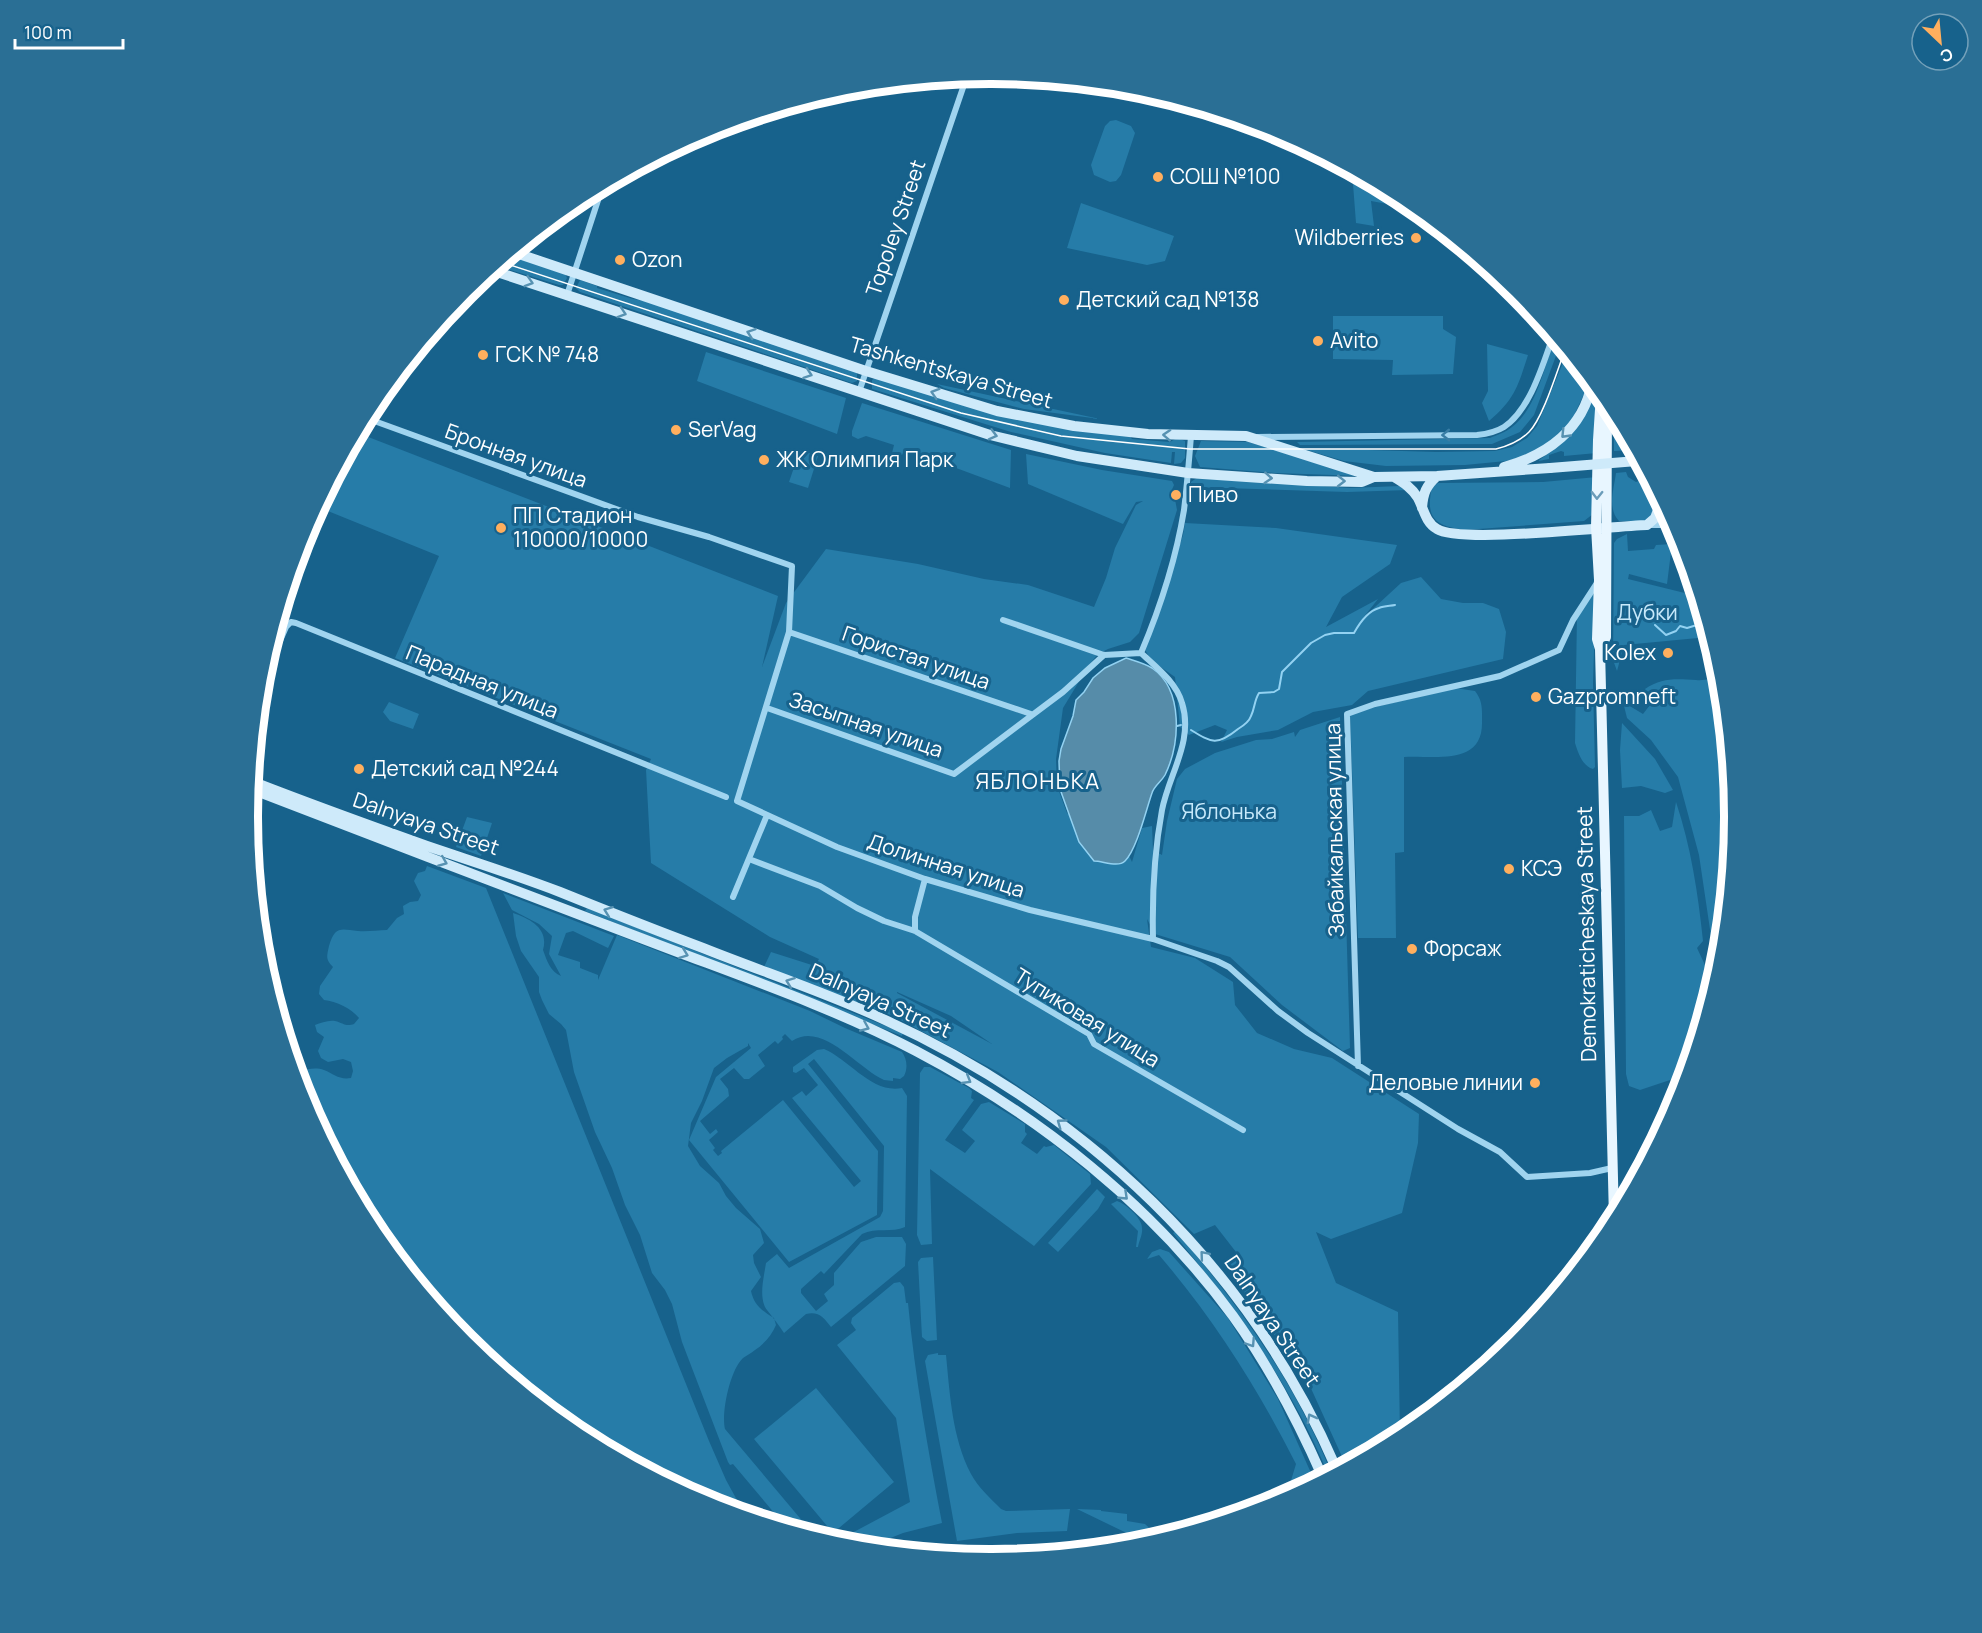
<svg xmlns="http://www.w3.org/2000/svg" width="1982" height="1633" viewBox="0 0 1982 1633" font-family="Manrope,sans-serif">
  <rect width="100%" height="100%" fill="#17628c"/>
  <path fill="#267ca8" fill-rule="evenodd" d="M1116 120 1131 126 1135 133 1121 175 1116 181 1110 182 1094 175 1091 165 1105 126 1110 121Z
    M1352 171 1404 199 1410 203 1393 205 1371 201 1374 226 1356 223Z
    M1081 203 1174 236 1165 261 1147 265 1067 248Z
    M510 255 565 273 567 278 563 285H559L497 266Z
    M580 280 597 286V288L633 299 651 302 857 372V381L852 383 580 292 576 288Z
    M1333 316H1443V329L1456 337 1453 374 1392 375 1393 360 1333 359Z
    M1555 338 1560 345 1534 415 1520 432 1492 444 1300 445 1297 442 1490 438C1497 435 1506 432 1512 427 1537 408 1544 367 1555 338Z
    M1487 344 1528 355C1518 386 1515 399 1489 421L1482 403 1488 391Z
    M706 352 846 398 837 434 697 381Z
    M1567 353 1590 381 1565 435 1530 455 1506 461 1465 465 1386 466 1344 461 1300 448 1436 452 1495 451 1512 447 1527 438 1537 426Z
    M879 375 967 404 1129 435 1132 439 1170 442 1177 438 1185 441V458L1181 463 1174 464 1175 452H1172L1171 463 1105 453 1011 432 872 389V380Z
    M937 384 1100 419 1024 409 944 388Z
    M1595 387 1600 394 1597 453 1564 456V452L1561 451 1549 455V459L1538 461 1546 455Z
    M862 403 1011 450 1010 488 905 449 902 455 892 453 894 445 866 436 858 439 852 436V431Z
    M1614 413 1633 450 1614 451Z
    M358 433 778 596 762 667 786 603 826 549 918 564 984 579 1028 585 1094 607 1106 578 1115 548 1136 505 1143 501 1136 502 1123 524 1028 484 1026 454 1102 470 1172 481 1174 485 1170 494H1174L1177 510 1139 633 1130 642 1108 649 1098 654 1089 665 1063 708 1056 759 1057 786 1067 813 1081 822 1114 824 1132 862 1142 828 1152 826 1153 850 1162 855 1167 821 1177 779 1185 769 1215 753 1256 740 1272 739 1294 732 1295 737 1300 730 1340 717 1350 1048 1343 1051 1282 1005 1230 957 1155 934 1147 919 1151 947 1195 958 1233 982 1235 1005 1257 1033 1294 1049 1332 1058 1419 1114 1418 1143 1402 1213 1331 1239 1316 1232 1336 1283 1398 1312 1400 1436 1354 1461H1344L1309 1384 1223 1262 1236 1252 1215 1225 1194 1234 1106 1147 998 1072 893 1016 764 967 771 952 815 966 819 959 770 937 651 863 646 770 651 759 395 658 439 556 318 507ZM897 992 951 1016 992 1044 897 993Z
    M1201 441 1248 442 1362 476 1275 473 1200 467 1195 456Z
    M800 450 818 456 808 488 789 482Z
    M1626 472 1628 477 1636 482 1648 478 1658 496 1651 517 1645 521H1619C1607 509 1614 488 1616 473Z
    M1198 477 1350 488 1400 486 1409 490 1347 492 1191 487V482Z
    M1597 477 1593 514 1584 521 1465 530C1435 526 1425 518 1432 487L1438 483 1543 482Z
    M1185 523 1276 528 1397 545 1390 564 1342 597 1326 627 1378 599 1363 618 1401 583 1421 577 1441 599 1463 603H1483L1499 609 1506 632 1503 659 1368 691 1352 705 1313 712 1278 730 1237 737 1221 742 1227 730 1215 725 1189 735 1180 727 1175 677 1152 661 1145 650 1183 535Z
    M1627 534 1628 551 1654 549 1656 545 1672 544 1667 584 1629 574 1628 579 1697 596 1708 634 1698 638 1624 645 1617 671 1613 660 1614 543 1617 539Z
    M1596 588 1593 683 1595 767 1593 769C1582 766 1578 752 1575 743L1577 614Z
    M1720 677 1734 817 1719 965 1712 943 1699 855 1678 777 1651 740 1627 718 1623 702 1643 714 1650 705 1645 689C1662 677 1677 679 1696 680 1704 681 1713 678 1720 677Z
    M1455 688 1475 691C1483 701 1482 710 1482 722 1483 767 1433 755 1404 757V852L1395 853 1396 938H1358L1350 713Z
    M389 702 419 714 413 729 390 721 383 712Z
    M1622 723 1655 759 1673 790 1665 793 1641 786 1622 788 1620 750Z
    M1676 802C1691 847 1698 893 1703 941L1697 948 1705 965 1706 983 1714 981 1685 1075 1640 1090 1629 1086 1626 1074 1624 816H1639L1651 810 1660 831 1672 827Z
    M467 817 492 823 481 856 456 847Z
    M427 866 486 888 709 1441 726 1480 737 1500 738 1512 715 1505 707 1490 701 1500 578 1434 465 1342 373 1229 304 1101 294 1066 300 1071C308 1069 316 1067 324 1070 334 1074 339 1080 351 1078L353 1071 351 1062 343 1059 328 1062 321 1058 318 1051 324 1037 317 1032 315 1025C321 1023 328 1020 335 1021 343 1023 346 1027 354 1024L359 1018C352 1009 336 1001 324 1000L319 994 320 986 333 967C325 959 327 956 329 946 335 926 340 929 358 931 367 932 378 930 387 930L397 918 404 914 403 906 410 902 418 901 421 895 414 881 418 873 425 871Z
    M503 893 614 936 608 948 573 931 566 933 558 955 580 962V968L598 975V980L617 935 810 1011 845 1028 902 1052C907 1059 908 1068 904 1076L900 1079 893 1078V1081L884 1080C857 1068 823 1021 792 1041L785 1034 782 1037 783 1039 778 1044 775 1041 758 1055 765 1066 749 1079H744L734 1068 720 1079 728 1089 729 1096 700 1121 710 1134 716 1129 718 1132 709 1140 715 1148 713 1150 718 1156 722 1153 721 1151 783 1100 854 1187 861 1181 792 1098 802 1091 806 1096 818 1085 804 1068 796 1073 793 1072V1067L817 1050 824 1049C850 1060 872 1094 902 1088L907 1096 905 1227C892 1233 876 1227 862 1234L824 1274 821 1271 801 1289V1293L816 1311 828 1301 824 1294 834 1285V1273L861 1242 876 1237H902L906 1244 905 1266 831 1327C824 1318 819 1311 806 1314L784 1333C779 1325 773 1318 767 1310 758 1298 764 1277 766 1263L777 1254 789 1268 880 1217 883 1211 884 1146 814 1059 808 1064 878 1151 877 1215 789 1262 689 1140 716 1077 751 1048 748 1043V1046L727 1058 714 1068 702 1101 691 1123 688 1146 700 1166 719 1183 726 1196 736 1208 760 1229 764 1243 753 1255 754 1263 761 1277 751 1291C754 1305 762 1311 774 1318L776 1325C772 1335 764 1344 755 1350 752 1353 747 1355 743 1358 730 1370 721 1413 725 1429L815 1536 786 1527 733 1464 730 1465 728 1462 682 1342 672 1304 665 1290 652 1273 640 1235 625 1205 612 1168 595 1132 574 1072 566 1030 561 1024 549 1014 542 1000 539 992V977L521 951 516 936 513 913C531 919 549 929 543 950 547 961 550 971 561 976L549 954 552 936 539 924 512 910Z
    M587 908 896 1030 903 1033 902 1036 585 911Z
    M924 1067H930L969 1088 972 1091 971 1098 974 1100 945 1140 965 1153 975 1141 962 1130 981 1104 989 1102 1025 1124V1132L1027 1134 1021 1143 1037 1154 1044 1146 1046 1147 1054 1145 1090 1174 1091 1184 1034 1246 930 1169 932 1244 921 1245 917 1235 920 1073Z
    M1097 1189 1105 1197 1098 1209 1058 1252 1048 1243Z
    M1117 1201C1126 1204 1142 1218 1142 1228 1143 1234 1139 1241 1138 1247H1136L1138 1231 1111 1204Z
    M1176 1231C1237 1303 1292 1378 1328 1465L1325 1467C1288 1380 1233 1305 1173 1233Z
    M1160 1249 1169 1252 1228 1318 1278 1399 1315 1482 1286 1497 1296 1464C1258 1389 1214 1319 1159 1255L1147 1259 1152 1252Z
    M933 1257 937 1340 927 1341 922 1337 918 1262 921 1258Z
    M900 1282 904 1287 906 1303H908C915 1377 928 1450 942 1523L903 1533 868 1547 835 1542 910 1502 896 1418 837 1345 856 1330 851 1323 852 1318 894 1283Z
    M938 1353V1355H946C950 1395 952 1437 971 1474 978 1487 990 1498 1001 1509L1006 1511 1070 1509 1067 1531 1017 1533 957 1541 925 1361 928 1355Z
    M816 1388 894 1482 833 1533 754 1439Z
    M1077 1509 1101 1510V1511L1127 1514V1521L1145 1524 1157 1535 1163 1537 1150 1541 1139 1539Z"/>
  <path fill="#568ca9" stroke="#93d2f2" stroke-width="1.5" d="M1126 658C1135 661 1144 663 1152 668 1184 690 1180 744 1165 775 1161 782 1154 786 1152 793 1146 810 1137 849 1125 861 1118 868 1103 861 1094 861L1079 842 1060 789 1059 761 1061 749 1073 716 1076 700 1084 692 1093 678 1105 668Z"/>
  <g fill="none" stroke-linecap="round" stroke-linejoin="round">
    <path stroke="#93d2f2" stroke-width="2" d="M1655 625 1666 635 1676 631 1680 626 1687 628 1697 625H1706
      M1177 726 1181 725
      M1191 730C1212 743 1217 746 1238 729 1243 726 1249 722 1251 716 1255 708 1254 701 1259 693L1274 692 1279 689 1282 672 1311 643 1325 635 1334 633H1354C1359 624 1368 611 1379 608 1384 606 1390 606 1395 605"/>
    <path stroke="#a0d4ef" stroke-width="6" d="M567 295 603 185
      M416 352 423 354
      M859 392 967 76
      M366 418 638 517 709 537 792 566 789 632 737 801 837 847 925 879 1030 910 1153 939 1217 961 1229 967 1278 1011 1308 1033 1458 1129 1500 1152 1527 1177 1590 1173 1612 1168
      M1257 437 1477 435C1486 434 1496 432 1504 427 1530 410 1543 364 1553 336
      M1648 525H1674
      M1003 620 1104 655 1141 653
      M789 632 1031 714
      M1141 653C1156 667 1176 682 1182 703 1194 741 1169 774 1162 810 1154 853 1152 896 1153 939
      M1141 653C1160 608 1176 559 1184 510 1187 486 1189 461 1191 436
      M261 684 286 627 291 622 296 623 726 797
      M767 708 954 774 1063 692 1104 655
      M749 859 820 886 857 908 884 921 915 931 1089 1034 1094 1044 1243 1130
      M733 897 767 815
      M915 931V917L925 879
      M1358 1066 1347 714 1375 704 1500 676 1559 650 1573 620 1597 583"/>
    <path stroke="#ceeafa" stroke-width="10" d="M513 252 866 371 997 411 1074 426 1148 434 1246 436 1374 477
      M491 270 990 435 1077 456 1188 473 1307 481 1362 482 1374 477 1437 476 1550 468
      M1504 467C1548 455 1583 429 1592 383
      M1394 477C1404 483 1412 488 1418 498 1424 509 1425 522 1437 529 1460 544 1611 526 1647 525L1655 518 1661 502
      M1422 508C1423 493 1426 486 1437 476
      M251 781C310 804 368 825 427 846 471 861 516 875 560 892 607 911 655 930 703 948 763 972 825 992 883 1019 1085 1111 1249 1265 1337 1470
      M251 789C382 840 515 890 646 940 737 975 830 1006 916 1051 1038 1115 1151 1204 1233 1316 1269 1366 1298 1421 1323 1478"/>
    <path stroke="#e8f6ff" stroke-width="10" d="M1601 394 1598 440 1596 527 1599 580 1597 639 1600 649 1614 1219
      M1600 649 1606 637 1607 402"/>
    <path stroke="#fff" stroke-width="1.5" d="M501 262 961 413 1061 436 1190 449H1496C1508 446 1519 442 1529 432 1543 418 1557 371 1565 350"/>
    <path stroke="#ceeafa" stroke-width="10" d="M1550 468 1637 461"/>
  </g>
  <defs><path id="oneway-chevron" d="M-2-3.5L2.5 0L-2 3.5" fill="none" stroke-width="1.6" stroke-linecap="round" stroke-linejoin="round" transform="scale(1.5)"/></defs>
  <g stroke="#5792b2">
    <use href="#oneway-chevron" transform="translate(529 282) rotate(17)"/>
    <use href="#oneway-chevron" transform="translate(622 313) rotate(18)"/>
    <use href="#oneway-chevron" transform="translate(751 333) rotate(-161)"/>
    <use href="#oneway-chevron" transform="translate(808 374) rotate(19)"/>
    <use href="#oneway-chevron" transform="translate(935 393) rotate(-163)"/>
    <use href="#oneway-chevron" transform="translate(1565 434) rotate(134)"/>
    <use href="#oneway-chevron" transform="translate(993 435) rotate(15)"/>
    <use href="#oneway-chevron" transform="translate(1167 435) rotate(-177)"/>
    <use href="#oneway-chevron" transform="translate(1268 478) rotate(4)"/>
    <use href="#oneway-chevron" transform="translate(1341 481) rotate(1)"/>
    <use href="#oneway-chevron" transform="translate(443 862) rotate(22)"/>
    <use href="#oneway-chevron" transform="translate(608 911) rotate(-159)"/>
    <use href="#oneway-chevron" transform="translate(684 954) rotate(21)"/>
    <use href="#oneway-chevron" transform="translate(790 982) rotate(-159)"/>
    <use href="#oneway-chevron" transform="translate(865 1027) rotate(23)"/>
    <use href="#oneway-chevron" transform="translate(967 1080) rotate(31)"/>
    <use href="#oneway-chevron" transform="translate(1061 1123) rotate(-144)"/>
    <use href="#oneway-chevron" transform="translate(1124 1196) rotate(43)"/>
    <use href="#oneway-chevron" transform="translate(1204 1255) rotate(-130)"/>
    <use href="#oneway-chevron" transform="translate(1251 1343) rotate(57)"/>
    <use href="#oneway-chevron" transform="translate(1311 1418) rotate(-118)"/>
  </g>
  <use stroke="#397ea5" href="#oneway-chevron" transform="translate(1446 435) rotate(179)"/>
  <use stroke="#6b9dba" href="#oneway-chevron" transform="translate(1597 495) rotate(91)"/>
  <g fill="#ffaf5e" stroke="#17628c" stroke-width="2">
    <circle cx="1158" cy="177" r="6"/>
    <circle cx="1416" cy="238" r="6"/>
    <circle cx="620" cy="260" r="6"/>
    <circle cx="1064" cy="300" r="6"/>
    <circle cx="1318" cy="341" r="6"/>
    <circle cx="483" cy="355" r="6"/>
    <circle cx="676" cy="430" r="6"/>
    <circle cx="764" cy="460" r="6"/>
    <circle cx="1176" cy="495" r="6"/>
    <circle cx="501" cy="528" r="6"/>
    <circle cx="1668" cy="653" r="6"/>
    <circle cx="1536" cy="697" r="6"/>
    <circle cx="359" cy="769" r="6"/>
    <circle cx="1509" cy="869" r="6"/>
    <circle cx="1412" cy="949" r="6"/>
    <circle cx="1535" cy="1083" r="6"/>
  </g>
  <g text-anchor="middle" stroke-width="6" stroke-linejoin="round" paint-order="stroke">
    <g font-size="21" fill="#fff" stroke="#17628c" text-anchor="start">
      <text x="1170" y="184">СОШ №100</text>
      <text x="1404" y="245" text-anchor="end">Wildberries</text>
      <text x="632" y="267">Ozon</text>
      <text x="1076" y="307">Детский сад №138</text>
      <text x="1330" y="348">Avito</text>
      <text x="495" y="362">ГСК № 748</text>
      <text x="688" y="437">SerVag</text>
      <text x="776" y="467">ЖК Олимпия Парк</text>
      <text x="1188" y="502">Пиво</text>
      <text x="513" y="523">ПП Стадион<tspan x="513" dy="24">110000/10000</tspan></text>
      <text x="1656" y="660" text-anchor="end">Kolex</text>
      <text x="1548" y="704">Gazpromneft</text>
      <text x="371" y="776">Детский сад №244</text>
      <text x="1521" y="876">КСЭ</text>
      <text x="1424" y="956">Форсаж</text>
      <text x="1523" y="1090" text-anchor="end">Деловые линии</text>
    </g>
    <g font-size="21" fill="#fff" stroke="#17628c">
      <text transform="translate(896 228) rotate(-71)" y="7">Topoley Street</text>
      <text transform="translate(951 373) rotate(16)" y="7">Tashkentskaya Street</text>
      <text transform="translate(516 456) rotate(20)" y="7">Бронная улица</text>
      <text transform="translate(916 658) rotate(19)" y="7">Гористая улица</text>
      <text transform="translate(482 682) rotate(22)" y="7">Парадная улица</text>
      <text transform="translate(866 725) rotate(19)" y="7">Засыпная улица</text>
      <text transform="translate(426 824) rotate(19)" y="7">Dalnyaya Street</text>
      <text transform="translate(1335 830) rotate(-91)" y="7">Забайкальская улица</text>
      <text transform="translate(946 866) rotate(18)" y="7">Долинная улица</text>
      <text transform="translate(1587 934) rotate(-91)" y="7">Demokraticheskaya Street</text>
      <text transform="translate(880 1001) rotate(24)" y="7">Dalnyaya Street</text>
      <text transform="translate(1087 1018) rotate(32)" y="7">Тупиковая улица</text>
      <text transform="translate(1272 1321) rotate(56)" y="7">Dalnyaya Street</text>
    </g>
    <g font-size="21" fill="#c7e9fb" stroke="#17628c">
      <text x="1647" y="620">Дубки</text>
      <text x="1229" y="819">Яблонька</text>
    </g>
    <g font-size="22" letter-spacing="1.5" fill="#fff" stroke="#17628c">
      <text x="1038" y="789">ЯБЛОНЬКА</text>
    </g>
  </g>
  <path d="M0 0H1982V1633H0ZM990 84H992A732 732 0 0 1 1724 816V817A732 732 0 0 1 992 1549H990A732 732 0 0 1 258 817V816A732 732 0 0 1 990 84Z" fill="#2a6f95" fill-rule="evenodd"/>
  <path fill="none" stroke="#fff" stroke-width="8" d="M990 84H992A732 732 0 0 1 1724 816V817A732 732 0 0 1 992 1549H990A732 732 0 0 1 258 817V816A732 732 0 0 1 990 84Z"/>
  <g transform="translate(1940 42) rotate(154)"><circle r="28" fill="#17628c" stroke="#74a1ba" stroke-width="1.5"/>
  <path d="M0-4.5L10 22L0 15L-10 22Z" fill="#ffaf5e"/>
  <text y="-9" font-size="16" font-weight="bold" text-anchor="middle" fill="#ffffff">С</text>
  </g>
  <path d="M15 39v9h108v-9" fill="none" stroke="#ffffff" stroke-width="3"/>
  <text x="24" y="39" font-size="18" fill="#ffffff" stroke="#17628c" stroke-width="4.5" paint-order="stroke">100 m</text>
</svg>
